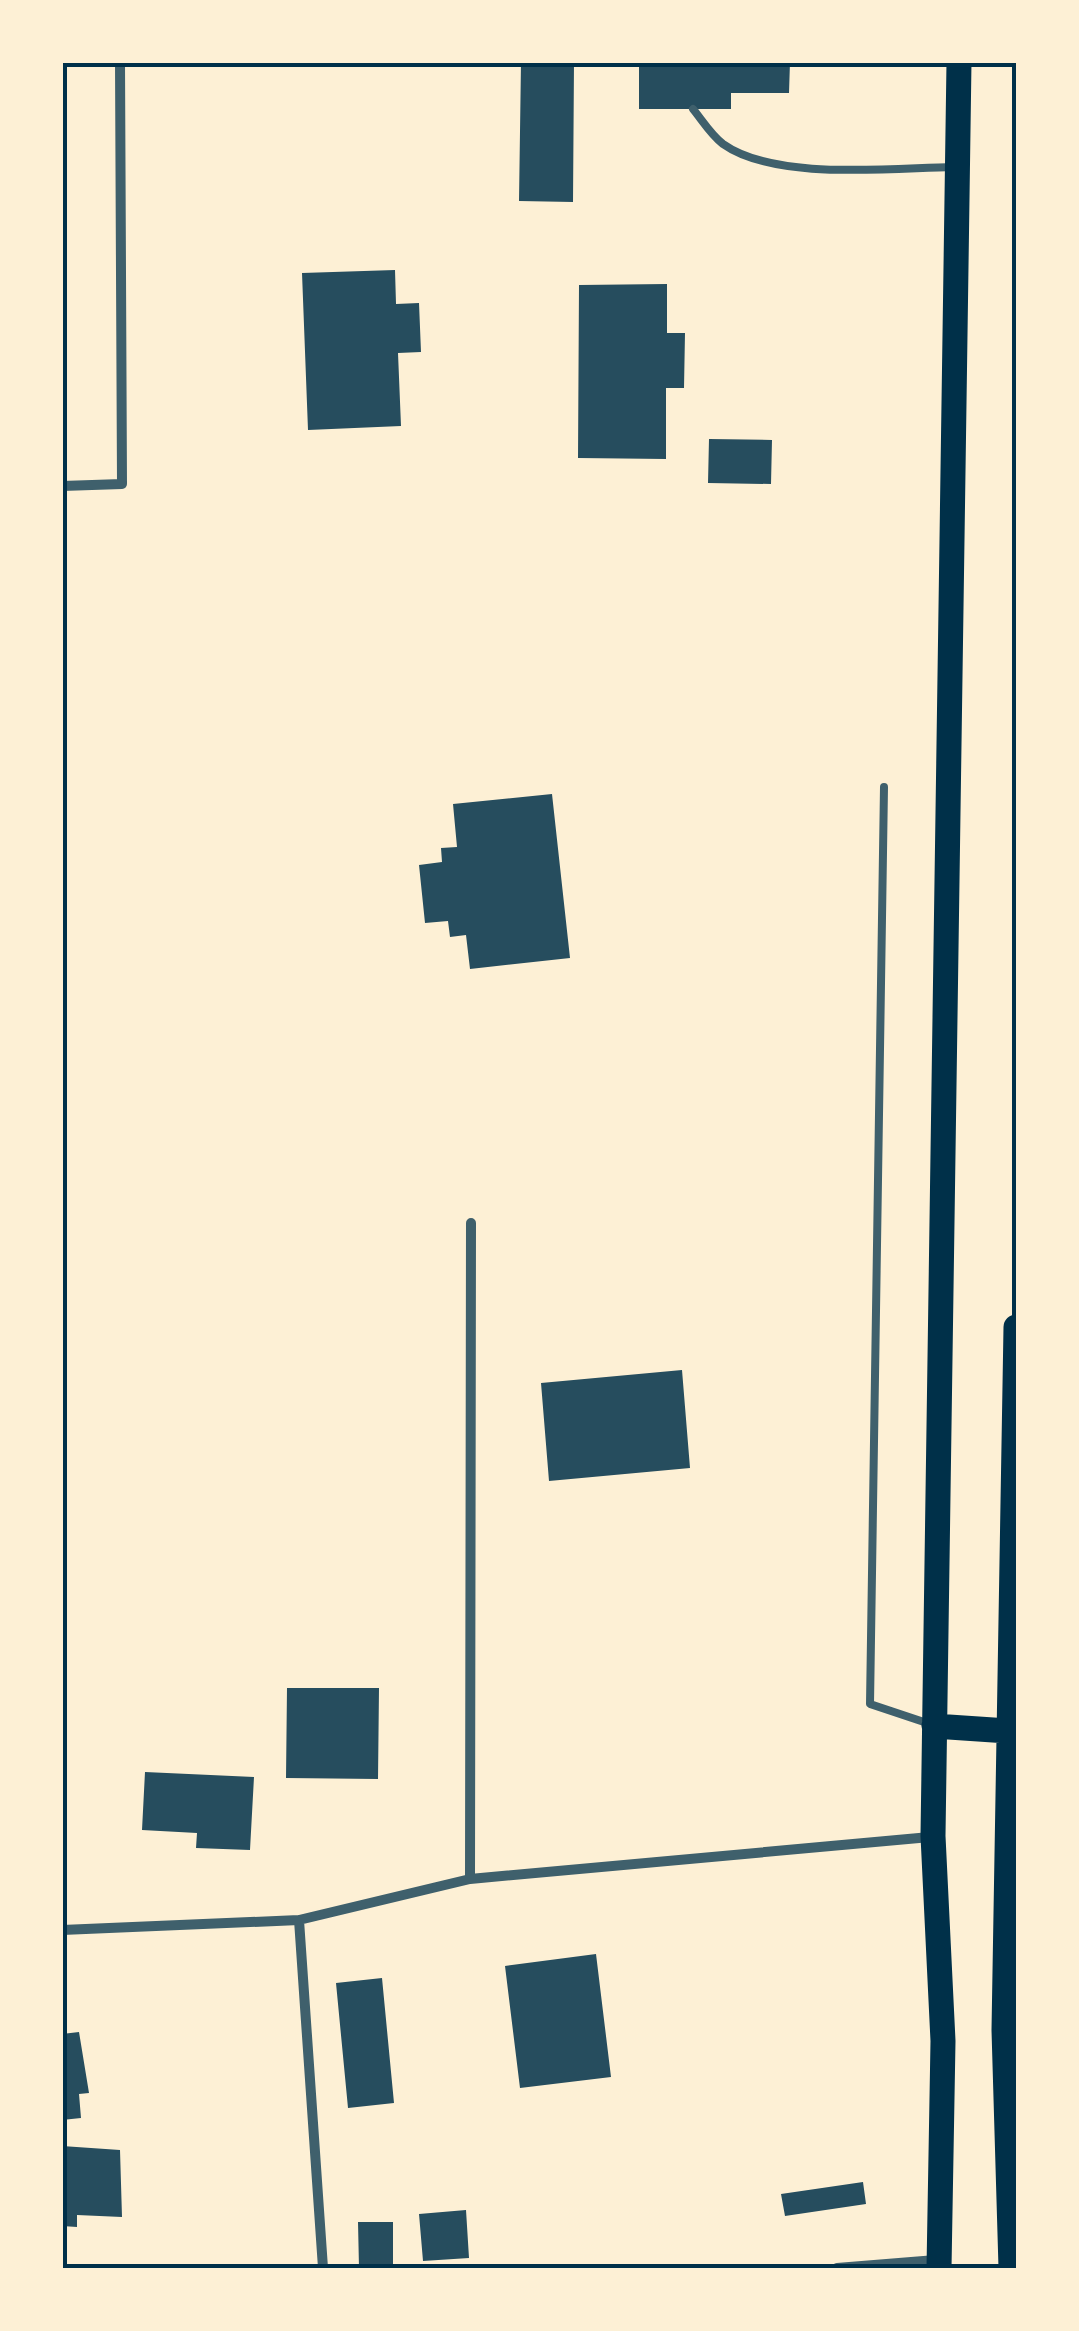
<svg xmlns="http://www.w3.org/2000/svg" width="1079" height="2331" viewBox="0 0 1079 2331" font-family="Helvetica,sans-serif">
  <rect width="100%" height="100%" fill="#fdf0d5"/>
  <path fill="#264d5e" d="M521 62H574L573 202 519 201Z
    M639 62H790L789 93H731V109H639Z
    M395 270 396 304 419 303 421 352 398 353 401 426 308 430 302 273Z
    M667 284V333H685L684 388H666V459L578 458 579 285Z
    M709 439 772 440 771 484 708 483Z
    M552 794 570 958 470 969 466 935 450 937 448 921 425 923 419 865 442 862 441 848 457 847 453 804Z
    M682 1370 690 1468 549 1481 541 1383Z
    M287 1688H379L378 1779 286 1778Z
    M145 1772 254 1777 250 1850 196 1848 197 1833 142 1830Z
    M596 1954 611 2077 520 2088 505 1966Z
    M382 1978 394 2103 348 2108 336 1983Z
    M79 2032 89 2093 79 2094 81 2118 62 2120V2034Z
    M62 2146 120 2150 122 2217 77 2215V2227L62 2226Z
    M863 2182 866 2204 785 2216 781 2194Z
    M466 2210 469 2258 423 2261 419 2214Z
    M358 2222H393V2267L359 2268Z"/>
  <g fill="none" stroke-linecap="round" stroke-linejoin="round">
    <path stroke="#3f606c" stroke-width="8" d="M693 109C702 120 711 135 723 144 775 181 890 168 953 167
      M884 787 870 1704 930 1724"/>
    <path stroke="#3f606c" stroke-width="10" d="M62 486 122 484 120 62
      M470 1879 471 1223
      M299 1920 323 2268
      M62 1930 299 1920 470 1879 930 1837
      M837 2268 936 2260"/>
    <path stroke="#003049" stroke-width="25" d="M934 1726 1008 1731
      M939 2268 943 2041 933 1836 959 62
      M1011 2268 1004 2030 1016 1327"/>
  </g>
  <rect width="1079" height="2331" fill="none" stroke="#fdf0d5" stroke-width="130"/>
  <rect x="65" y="65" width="949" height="2201" fill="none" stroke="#003049" stroke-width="4"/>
</svg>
